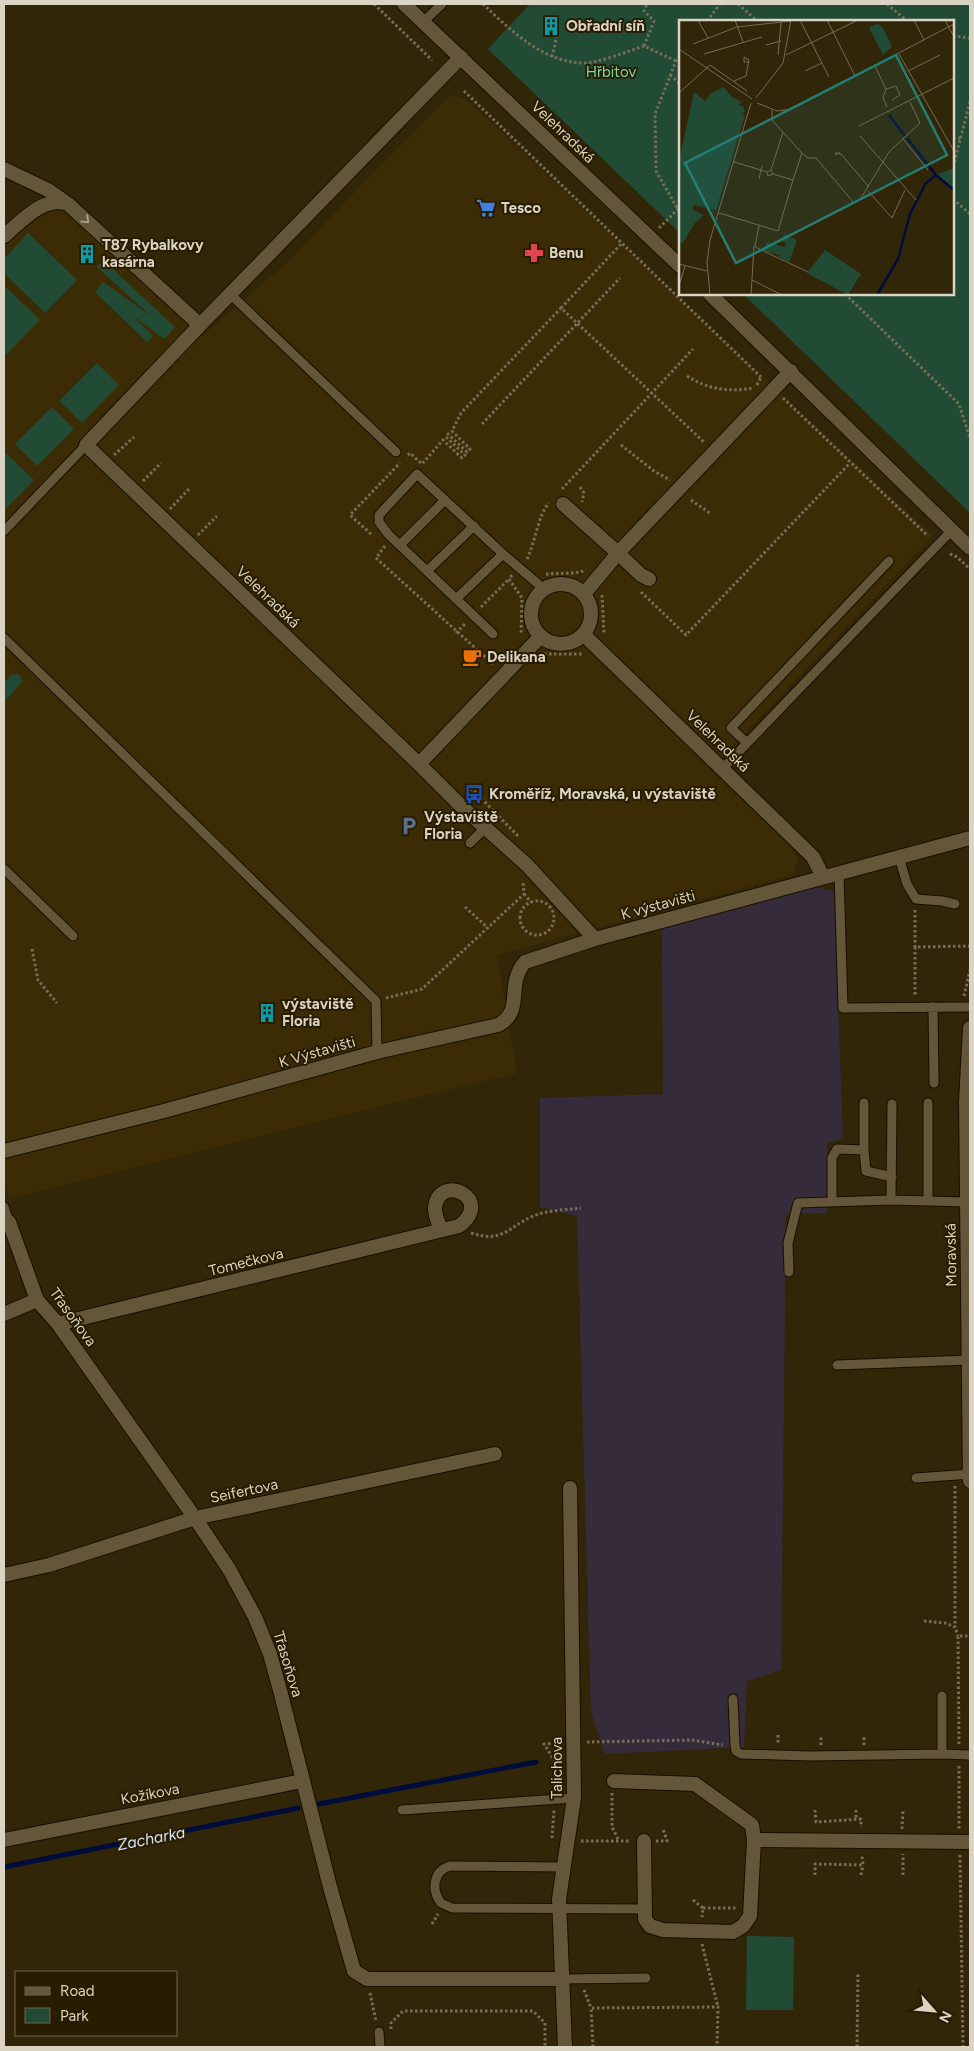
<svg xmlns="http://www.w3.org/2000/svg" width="974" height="2051" viewBox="0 0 974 2051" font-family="Figtree,sans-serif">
  <rect width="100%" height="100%" fill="#322609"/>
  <path fill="#3c2c06" d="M454 95 467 100 933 536 711 769 792 848 798 860 793 875 497 955 517 1073 10 1198 4 1184V244L49 208 66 211 202 336 283 266 447 98Z"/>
  <path fill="#352b3a" d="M810 886 834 891 843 1139 827 1143V1213L786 1214 781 1670 747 1681 744 1747 605 1754 591 1712 577 1216 540 1207V1098L663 1094 662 926Z"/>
  <path fill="#214b35" d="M530 4H970V513L743 294H953V21H680V233L488 49Z
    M28 233 77 280 45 313 4 273V259Z
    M103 260 175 327 164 339 132 315 153 336 147 342 95 292 103 282 151 316 97 267Z
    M4 285 40 320 6 355 4 353Z
    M97 363 119 385 82 423 59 401Z
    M52 407 74 429 37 466 15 444Z
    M4 451 34 480 4 511Z
    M13 674 20 675 22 682 4 702V682Z
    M747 1936 794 1937 793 2010H746Z"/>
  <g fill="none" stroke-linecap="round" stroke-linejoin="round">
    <path stroke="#000d3c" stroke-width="5" d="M319 1804 536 1762
      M4 1867 298 1808"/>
    <g stroke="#180f00" stroke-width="11">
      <path id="service" d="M423 22 442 4
        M230 294 396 452
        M4 531 86 445
        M400 545 445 500
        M427 571 474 526
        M456 599 503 554
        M493 634 388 534 379 522V515L417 474 503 554 544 589
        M4 638 376 1001 377 1052
        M747 743 731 728 889 561
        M723 768 952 530
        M470 843 485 828
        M899 857 907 884 916 899 942 901 955 904
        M4 869 73 936
        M839 873 843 1008 970 1007
        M933 1007 934 1083
        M864 1150 866 1171 892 1177
        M891 1200 892 1104
        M928 1201V1103
        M832 1202V1158L837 1149 864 1150V1103
        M4 1207 9 1222
        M789 1272 788 1243 798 1203 891 1200 967 1202
        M837 1365 969 1360
        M916 1478 970 1474
        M942 1696V1754L970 1755
        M733 1699 735 1745 736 1751 741 1754 810 1756 942 1754
        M402 1810 574 1798
        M564 1867 450 1866C433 1871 431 1890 441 1903L452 1908 644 1909
        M561 1979 646 1978
        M379 2032 380 2047"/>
    </g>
    <g stroke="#180f00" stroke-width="16">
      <path id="minor" d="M461 57 200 325 86 445 419 764 541 636
        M4 169 48 190 65 202
        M4 236C22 221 44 195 68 204L200 325
        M563 504 618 553 791 371
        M531 614a30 30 0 1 1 60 0a30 30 0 1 1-60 0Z
        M584 594 618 553 641 575 649 579
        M583 634 813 857 823 877
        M419 764 460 805 527 865 595 939 970 838
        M970 1028 966 1102 970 1481
        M4 1151 164 1111 377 1052 498 1025C525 1011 505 985 525 962L595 939
        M9 1222 37 1300 58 1324 195 1518 229 1569 255 1617 270 1654 281 1694 330 1887 354 1971 367 1979H561
        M4 1314 37 1300
        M58 1324 459 1226C495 1199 440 1172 435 1207 434 1214 439 1224 441 1230
        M4 1575 49 1565 195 1518 495 1454
        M614 1781 695 1784 752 1825 754 1840
        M4 1840 302 1781
        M644 1841 645 1919 650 1926 663 1930 733 1932 743 1926 750 1916 754 1840 970 1842
        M565 2047 559 1899 574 1798 570 1488"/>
    </g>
    <g stroke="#180f00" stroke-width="16">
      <path id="secondary" d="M404 4 680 266
        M710 294 970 548"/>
    </g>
    <path stroke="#786e57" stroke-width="3" stroke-dasharray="2.5 2.5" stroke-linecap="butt" d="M374 4 432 60
      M483 4C510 30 544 63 584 63 598 63 629 51 644 46L676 61
      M738 4 757 21
      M887 4 907 21
      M707 21 720 4
      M953 36 970 38
      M644 46 654 21 644 11 647 4
      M680 56 676 61 655 114 656 171 680 213
      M552 57 557 35
      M670 75 680 84
      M464 91 761 377
      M953 138H961
      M953 167 970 102
      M953 199 970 214
      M659 228 678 209
      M845 294 959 404 970 438
      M561 308 622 243
      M687 376C709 390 729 392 754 388
      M757 385 761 377
      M783 398 928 536
      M482 424 620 278
      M621 445 654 471 670 480
      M114 455 134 437
      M408 455 410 453 422 464 443 440 462 458 465 455 446 437 448 434 467 452 470 449 452 431 461 413 561 308 705 443
      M143 481 161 463
      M580 487 584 493 582 502
      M562 489 693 349
      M691 500 711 514
      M170 509 189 489
      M371 534 350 515 400 463
      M198 535 217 516
      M385 546 376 558 494 665
      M950 554 957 557 970 569
      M527 559C535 543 538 515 549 503
      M546 574 574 573 584 571
      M512 575 509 579 522 598 521 635
      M641 592 686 635 850 463
      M602 595 604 634
      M481 607 509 579
      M456 633 466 623
      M544 654H582
      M465 788 473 790 518 836
      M524 894 531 902
      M520 918a17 17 0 1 1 34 0a17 17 0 1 1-34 0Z
      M465 907 488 928
      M915 910V947L970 946
      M915 947V996
      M32 949 38 980 57 1003
      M964 996 970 970
      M386 998 422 989 524 894 523 882
      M471 1233C502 1243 506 1229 531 1217 546 1210 565 1210 581 1208
      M955 1486V1627
      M924 1621 945 1623 955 1627 958 1636
      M778 1735V1745
      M587 1742 692 1740 723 1745
      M959 1744 958 1636H970
      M821 1745V1736
      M864 1745V1736
      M558 1766 544 1744 559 1743
      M959 1766V1829
      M557 1789 558 1775
      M612 1793V1827L619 1841
      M815 1810 816 1822 861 1819V1827
      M856 1810V1820
      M902 1829 903 1810
      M552 1838 554 1810
      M581 1841H630
      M656 1841H667L663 1829
      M960 1855 963 2047
      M815 1875V1864L863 1865 862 1856
      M861 1875 863 1865
      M903 1875V1854
      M693 1900 703 1908 702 1917
      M703 1908H737
      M432 1924 438 1914
      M702 1944 718 2007
      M584 1990 591 2008
      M370 1993 376 2021
      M391 2029V2023L403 2011H533L545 2023V2047
      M593 2047 591 2008 718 2007 717 2047
      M857 2047 858 1972"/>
    <use href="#service" stroke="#635639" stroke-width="9"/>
    <use href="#minor" stroke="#635639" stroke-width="14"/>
    <use href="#secondary" stroke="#635639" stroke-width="14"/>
  </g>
  <defs><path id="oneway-chevron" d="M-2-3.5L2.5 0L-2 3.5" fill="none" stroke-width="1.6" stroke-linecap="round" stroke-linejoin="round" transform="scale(1.25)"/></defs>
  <use stroke="#a59b85" href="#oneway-chevron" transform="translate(86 220) rotate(43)"/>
  <defs>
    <g id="building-bare" transform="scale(1.5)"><path d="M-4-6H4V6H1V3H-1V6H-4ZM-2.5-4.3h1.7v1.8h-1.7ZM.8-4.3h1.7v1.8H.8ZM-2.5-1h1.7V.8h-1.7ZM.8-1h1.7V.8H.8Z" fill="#0f9aa8" stroke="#281c01" stroke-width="2.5" paint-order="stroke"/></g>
    <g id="supermarket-bare" transform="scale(1.5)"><path d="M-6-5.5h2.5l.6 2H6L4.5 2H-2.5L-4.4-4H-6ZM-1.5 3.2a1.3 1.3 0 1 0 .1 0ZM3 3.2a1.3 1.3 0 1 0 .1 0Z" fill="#3f7fe0" stroke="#281c01" stroke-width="2.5" paint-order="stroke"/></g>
    <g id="pharmacy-bare" transform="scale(1.5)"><path d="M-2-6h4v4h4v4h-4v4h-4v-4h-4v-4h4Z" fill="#e0444e" stroke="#281c01" stroke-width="2.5" paint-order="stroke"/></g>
    <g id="cafe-bare" transform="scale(1.5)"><path d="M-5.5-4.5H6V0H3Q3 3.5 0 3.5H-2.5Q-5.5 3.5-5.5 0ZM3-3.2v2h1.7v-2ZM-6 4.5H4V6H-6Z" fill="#e8710a" stroke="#281c01" stroke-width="2.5" paint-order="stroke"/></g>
    <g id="bus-bare" transform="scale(1.5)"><path d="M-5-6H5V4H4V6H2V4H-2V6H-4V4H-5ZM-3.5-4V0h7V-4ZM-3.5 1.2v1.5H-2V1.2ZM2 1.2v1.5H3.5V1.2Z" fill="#1a4fb4" stroke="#281c01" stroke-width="2.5" paint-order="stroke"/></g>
    <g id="parking-bare" transform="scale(1.5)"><path d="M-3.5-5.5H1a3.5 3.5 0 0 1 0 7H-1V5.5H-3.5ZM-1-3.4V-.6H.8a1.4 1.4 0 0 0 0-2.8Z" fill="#5c6f8a" stroke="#281c01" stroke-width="2.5" paint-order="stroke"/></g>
  </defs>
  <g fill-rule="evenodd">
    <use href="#building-bare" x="551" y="26"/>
    <use href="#supermarket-bare" x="486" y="208"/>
    <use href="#pharmacy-bare" x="534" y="253"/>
    <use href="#building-bare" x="87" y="254"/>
    <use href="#cafe-bare" x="472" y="657"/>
    <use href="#bus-bare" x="474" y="794"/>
    <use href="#parking-bare" x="409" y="826"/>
    <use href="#building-bare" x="267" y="1013"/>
  </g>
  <g text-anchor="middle" stroke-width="4" stroke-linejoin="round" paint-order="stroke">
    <g font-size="15" font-weight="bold" fill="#dbd3c3" stroke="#281c01" text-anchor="start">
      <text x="566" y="31">Obřadní síň</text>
      <text x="501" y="213">Tesco</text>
      <text x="102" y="250">T87 Rybalkovy<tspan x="102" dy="17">kasárna</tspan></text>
      <text x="549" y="258">Benu</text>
      <text x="487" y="662">Delikana</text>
      <text x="489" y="799">Kroměříž, Moravská, u výstaviště</text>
      <text x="424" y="822">Výstaviště<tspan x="424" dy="17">Floria</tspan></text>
      <text x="282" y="1009">výstaviště<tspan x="282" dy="17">Floria</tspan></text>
    </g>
    <g font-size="15" fill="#76dca4" stroke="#281c01">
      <text x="611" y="77">Hřbitov</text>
    </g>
    <g font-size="15" fill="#dbd3c3" stroke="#281c01">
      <text transform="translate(563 132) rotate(44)" y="5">Velehradská</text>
      <text transform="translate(268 597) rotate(44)" y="5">Velehradská</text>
      <text transform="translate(718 741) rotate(44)" y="5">Velehradská</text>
      <text transform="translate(658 905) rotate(-15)" y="5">K výstavišti</text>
      <text transform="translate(317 1052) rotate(-16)" y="5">K Výstavišti</text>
      <text transform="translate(951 1255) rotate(-91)" y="5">Moravská</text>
      <text transform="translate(246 1262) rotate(-14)" y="5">Tomečkova</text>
      <text transform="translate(73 1317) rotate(54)" y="5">Třasoňova</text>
      <text transform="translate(244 1491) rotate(-12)" y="5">Seifertova</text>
      <text transform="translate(288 1664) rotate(73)" y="5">Třasoňova</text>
      <text transform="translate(557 1768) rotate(-90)" y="5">Talichova</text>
      <text transform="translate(150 1794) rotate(-11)" y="5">Kožíkova</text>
    </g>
    <g font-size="16" font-style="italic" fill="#d9e3f4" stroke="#281c01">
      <text transform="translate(151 1838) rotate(-11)" y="6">Zacharka</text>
    </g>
  </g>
  <g transform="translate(679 20)">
    <rect width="275" height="275" fill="#322609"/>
    <path d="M199 4 204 8 213 27 204 35 190 7ZM45 67 52 76 63 82 59 85 64 86 66 92 62 94 66 95 37 190 14 185V190L25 195 15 204 4 223 0 222V141L15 72 26 81 32 73ZM275 148V170L257 155ZM105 214 118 220 110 242 100 237 101 235 85 231 88 222 106 227 107 223 103 222ZM146 230 182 254 169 275 128 253Z" fill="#214b35"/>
    <path fill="none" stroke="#000d3c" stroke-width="2.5" d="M210 95 226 116M228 118 257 155 275 170M198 275 219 239 231 194 247 163 257 155"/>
    <path fill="none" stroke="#766b53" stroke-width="1" d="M19 0 29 18M56 0 64 22M121 0 150 57M148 0 176 56M235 0 245 20M266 0 275 17M14 24 58 7 112 1M87 25 102 21M0 29 73 79M25 34 83 17M220 34 275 131M99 35 102 3M107 35 179 0M196 46 207 69 217 66 221 75 213 80M126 51 143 43M229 51 261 35M55 61 67 56 70 40 65 37V42H70M207 69 204 78 208 87M0 73 31 45 68 71M77 78 104 43 112 0M78 83 98 91 113 89 275 4M93 90V100L123 133 114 160M180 106 275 58M181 116 237 180M224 119 249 150M123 133 129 138H137L175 183M161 133H156L157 135 161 133 190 167M55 142 82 150 80 159M83 146 82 150 88 152 89 156 94 154 92 150 88 152M92 150 104 112M189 171 213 198 226 170M182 178 210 132 241 103 231 82M40 193 99 211 114 160 94 154M80 205 76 227 129 252M0 244 28 251M73 260 103 275M0 266 6 246M31 275 28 242 31 220 72 83M72 275 75 226"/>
    <path fill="#237f76" fill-opacity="0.15" stroke="#237f76" stroke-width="2.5" d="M217 35 268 135 57 243 6 143Z"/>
    <rect width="275" height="275" fill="none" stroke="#dbd3c3" stroke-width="2.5"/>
  </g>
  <rect width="974" height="2051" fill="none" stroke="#dbd3c3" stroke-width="10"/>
  <rect x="15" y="1971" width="162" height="65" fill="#281c01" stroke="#70654f"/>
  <rect x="25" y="1987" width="25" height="8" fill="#635639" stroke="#70654f"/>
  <text x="60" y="1996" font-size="15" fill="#dbd3c3">Road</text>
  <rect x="25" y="2008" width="25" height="15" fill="#214b35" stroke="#70654f"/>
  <text x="60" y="2021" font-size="15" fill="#dbd3c3">Park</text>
  <g transform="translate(934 2011) rotate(117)" stroke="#281c01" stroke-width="4" paint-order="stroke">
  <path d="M0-4L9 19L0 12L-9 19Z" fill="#dbd3c3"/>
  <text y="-8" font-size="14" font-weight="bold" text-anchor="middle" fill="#dbd3c3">N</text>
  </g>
</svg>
